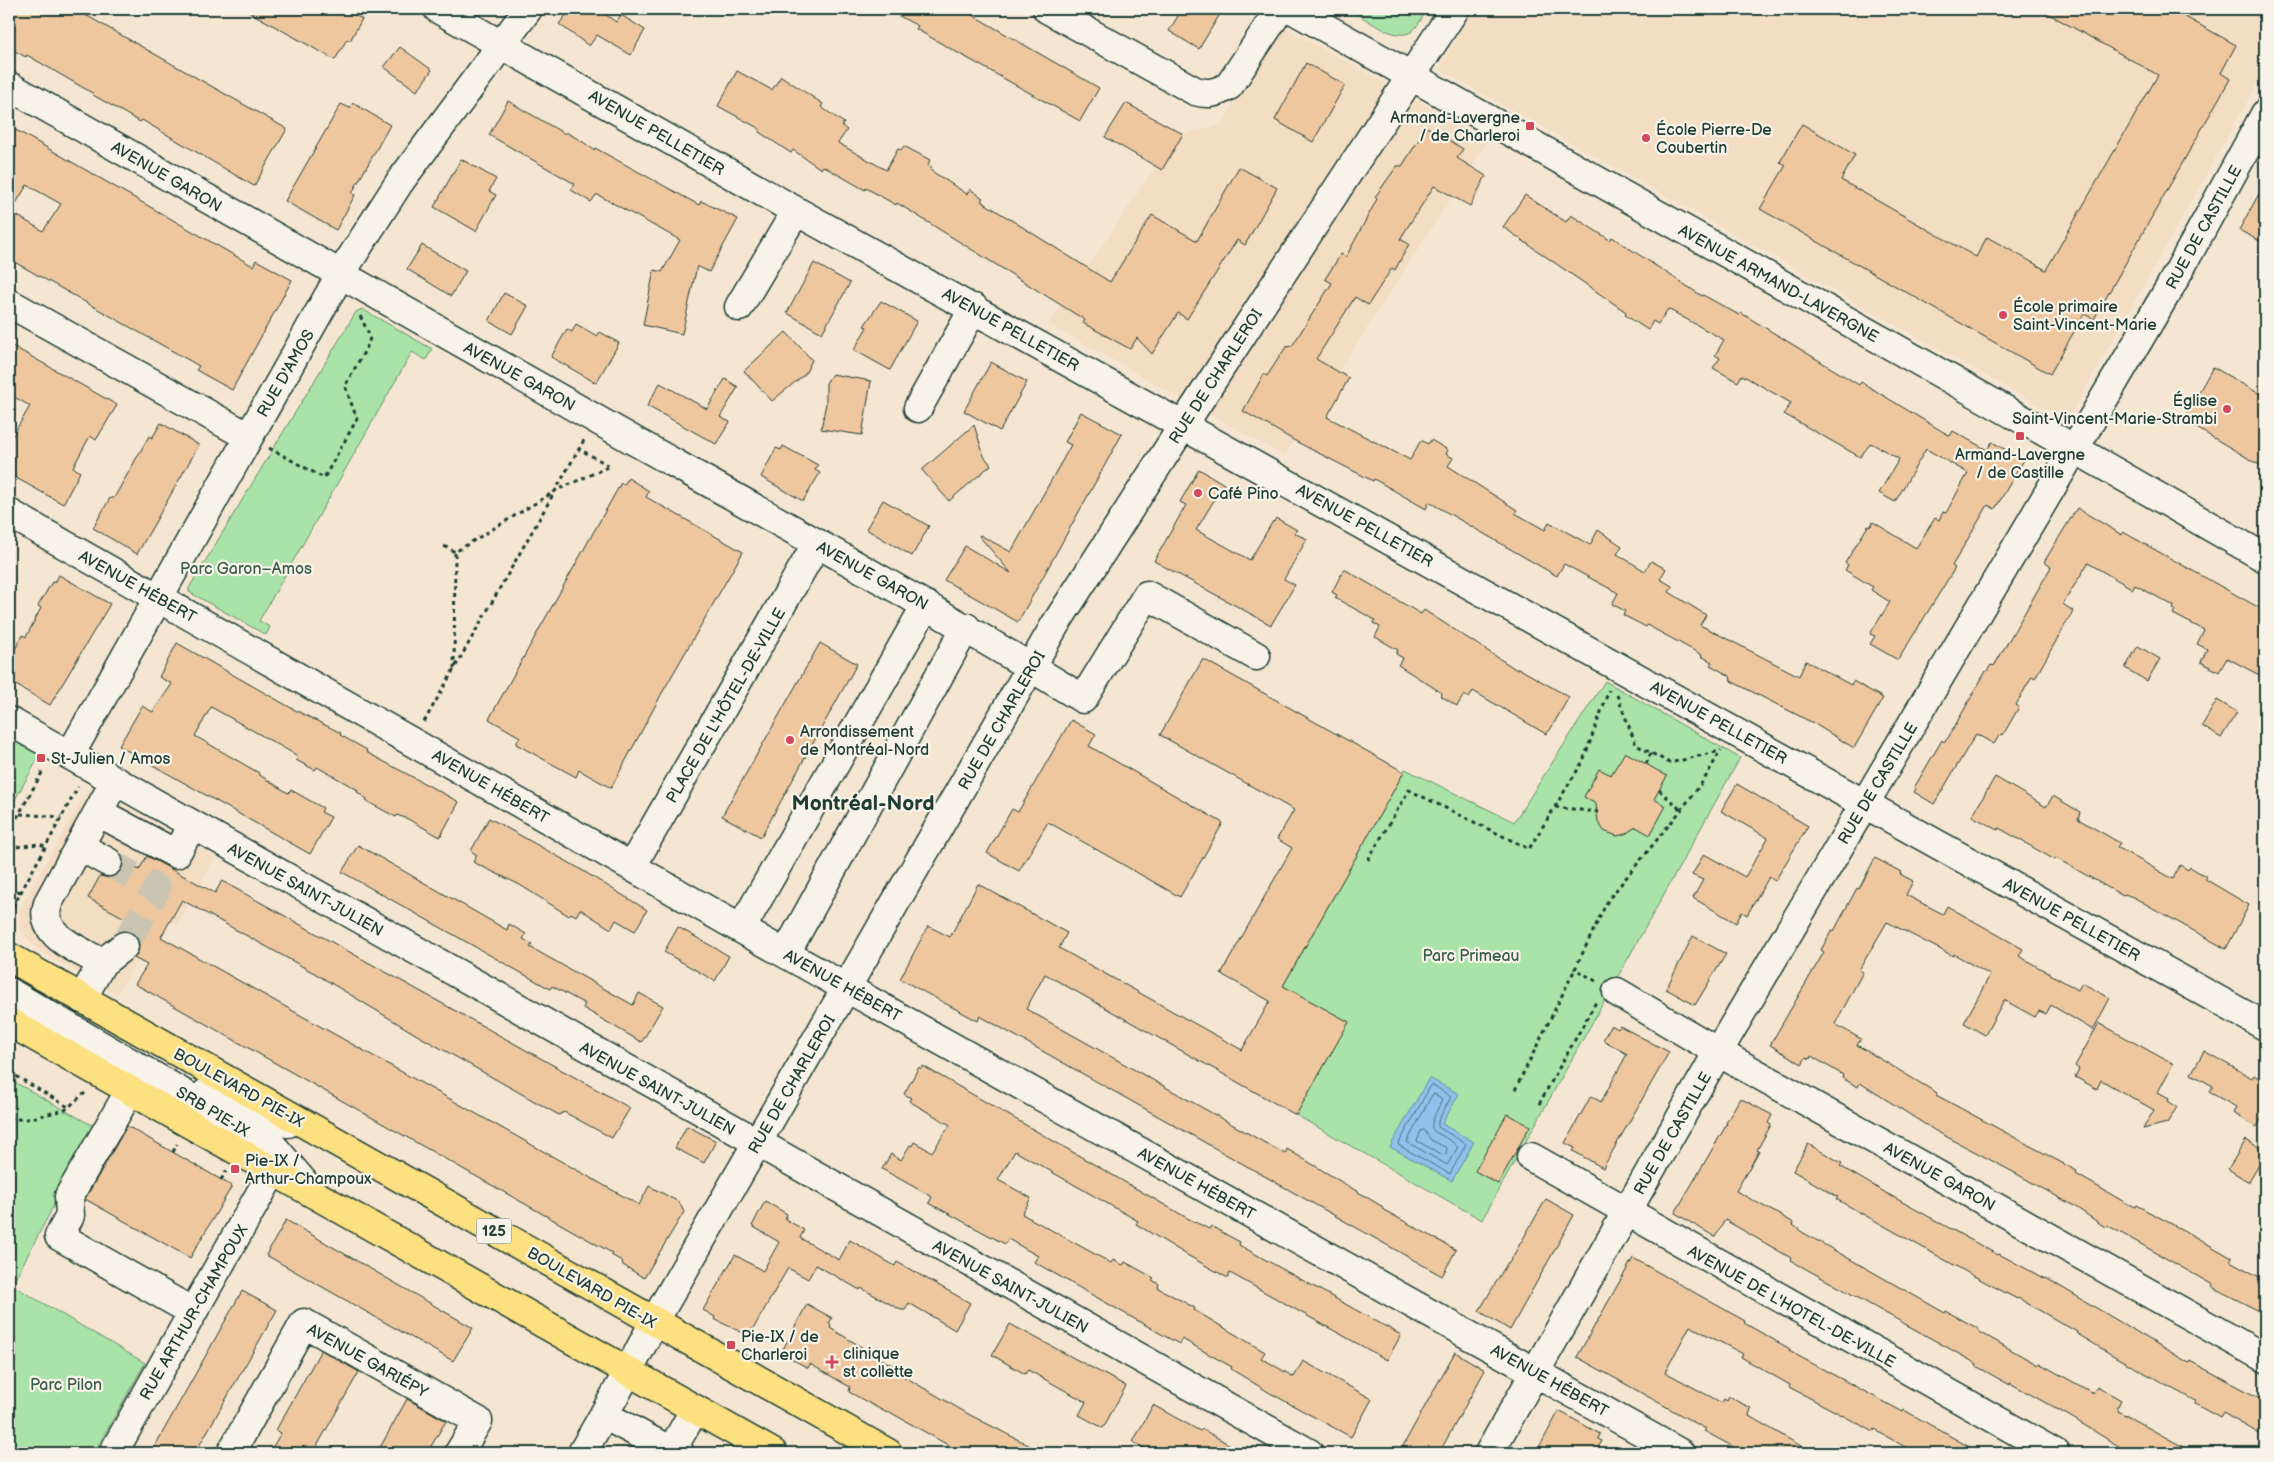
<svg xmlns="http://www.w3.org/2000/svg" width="2274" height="1462" viewBox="0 0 2274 1462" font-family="'Balsamiq Sans',sans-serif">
  <rect width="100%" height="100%" fill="#f5e6d2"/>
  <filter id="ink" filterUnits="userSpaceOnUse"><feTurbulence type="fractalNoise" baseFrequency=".02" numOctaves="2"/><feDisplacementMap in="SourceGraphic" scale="10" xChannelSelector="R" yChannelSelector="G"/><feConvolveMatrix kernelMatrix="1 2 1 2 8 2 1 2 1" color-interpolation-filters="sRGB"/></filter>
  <g filter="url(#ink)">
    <path fill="#f3ddc3" d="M1473 9H2248L2265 18V70L2067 421 1439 69Z
      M1279 24 1488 141 1284 456 1049 324 1177 135 1222 125Z
      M89 787 215 857 177 926 163 917 117 995 38 950 20 930 19 910Z"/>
    <path fill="#aae3a8" stroke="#64906e" d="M1349 9H1427C1423 16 1418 27 1411 32 1395 42 1363 17 1349 9Z
      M362 309 432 349 426 360 412 352 259 621 270 627 266 635 189 592V588L356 312Z
      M1605 681 1740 758 1482 1220 1296 1115 1348 1022 1283 986 1405 769 1514 822Z
      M9 738 40 755 9 810Z
      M9 1079 95 1127 12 1285 145 1363 94 1453H9Z"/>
    <path fill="#91c0ec" stroke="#638ca2" d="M1429 1078 1459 1094 1442 1124 1474 1142 1452 1181 1390 1147Z"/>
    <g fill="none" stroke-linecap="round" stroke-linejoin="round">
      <path stroke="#4d717e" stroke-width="1" d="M1433 1085 1451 1097 1438 1121V1127L1466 1144 1450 1174 1398 1145 1430 1087Z
        M1435 1094 1442 1100C1422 1141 1433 1124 1458 1147L1447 1165 1407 1142 1432 1095Z
        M1424 1130 1431 1140 1447 1148 1446 1154 1443 1155 1417 1141 1421 1131Z"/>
    </g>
    <path fill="#efc79f" stroke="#1f3d34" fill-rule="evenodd" d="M9 9H75L287 129 254 186 142 120 140 122 93 95 94 94 27 55 26 57 9 48Z
      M244 9H343L362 19 350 41 347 39 335 60Z
      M571 9H598L616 22 621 15 645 30 631 55 597 35 589 46 559 24Z
      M886 9H962L1099 88 1080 121 951 49 916 29 918 26Z
      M1182 9H1223L1199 49 1169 31Z
      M2040 9H2171L2236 45 2221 73 2230 79 2094 319 2084 314 2050 374 1760 209 1786 165 1780 162 1802 124 1855 155 1841 180 1976 257 1987 237 2046 270 2158 75Z
      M400 47 432 70 417 91 384 67Z
      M1306 63 1345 85 1313 142 1275 120Z
      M737 71 772 90 781 76 823 104 821 107 844 123 842 126 847 130 838 143 886 170 898 149 901 150 904 146 930 160 928 165 932 167 930 170 967 194 970 189 983 198 981 201 1110 282 1152 215 1197 241 1239 167 1277 188 1245 245 1237 240 1187 319 1178 313 1152 354 1137 338 1130 349 1083 323 1085 320 897 203 896 205 866 188 865 190 823 166 821 169 793 150 791 153 759 132 760 129 718 106Z
      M508 101 565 134 566 132 583 142 594 150 595 148 699 205 701 201 738 219 709 272 697 266 682 334 643 325 654 270 662 272 680 240 598 195H596L591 202 571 190 575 184 489 135Z
      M353 103 390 125 352 193 355 195 336 230 285 201 341 104 350 108Z
      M1126 103 1183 134 1162 170 1105 137Z
      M1427 127 1463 149 1457 158 1486 176 1470 206 1434 186 1400 239 1409 244 1395 270 1392 268 1368 305 1355 297 1316 359 1349 378 1327 417 1410 460 1421 440 1428 444 1431 440 1448 450 1446 454 1453 458 1448 466 1517 510 1515 513 1545 530 1549 522 1590 545 1598 530 1622 546 1617 554 1645 571 1651 561 1666 569 1660 579 1672 586 1669 592 1706 615 1700 625 1799 676 1806 661 1851 685 1853 681 1883 698 1854 748 1813 723 1731 681 1730 676 1710 665 1712 662 1701 656 1702 655 1647 625 1646 627 1623 615 1625 611 1612 604 1618 593 1564 564 1557 576 1429 502 1426 509 1374 479 1373 481 1297 442 1243 411 1264 374 1267 376 1286 347 1292 346 1332 283 1325 279 1341 254 1346 257 1377 199 1375 197 1397 166H1402Z
      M16 130 253 266 256 260 292 280 232 390 196 370 199 366 9 259V142ZM27 185 61 204 43 231 11 212Z
      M461 159 496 179 489 191 496 195 476 231 434 207Z
      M2265 183V244L2239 230Z
      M1525 195 1566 222 1571 215 1610 240 1612 237 1702 296 1703 295 1739 315 1741 313 1859 385 1861 382 1950 436 1953 431 1987 450 1992 442 2024 460 1995 509 1988 505 1952 566 1955 568 1898 660 1870 644 1875 636 1870 634 1890 602 1871 590 1873 587 1845 570 1848 565 1845 563 1868 526 1870 527 1873 522 1916 548 1935 518 1939 520 1943 512 1946 513 1968 473 1926 449 1895 502 1879 493 1899 459 1871 443 1860 457 1784 414 1791 403 1742 375 1738 382 1713 368 1720 358 1715 355 1724 340 1668 309 1658 324 1653 321 1648 330 1625 315 1626 312 1503 227Z
      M422 245 466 271 451 296 407 269Z
      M814 263 850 283 822 333 787 313Z
      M504 293 528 306 512 334 489 321Z
      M881 301 917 321 890 370 854 350 867 327 864 326Z
      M576 324 597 336 600 332 619 343 596 383 551 357 567 329 572 332Z
      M786 332 812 360 805 374 772 401 744 371Z
      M9 344 117 405 96 440 90 436 73 467 80 472 63 504 9 474V442L30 406 9 394Z
      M991 362 1027 382 1000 431 964 411Z
      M2213 367 2265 397V468L2183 420Z
      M832 374 871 381 862 435 821 429 826 403V383Z
      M725 379 738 387 720 417 730 422 716 444 647 406 660 383 707 409Z
      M1081 412 1122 434 1018 622 944 580 965 546 1011 573 979 536 980 535 1011 552 1071 445 1065 442Z
      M161 423 199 445 137 554 93 528 110 498H114L149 436 152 438Z
      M974 425 984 456 991 465 949 501 922 470Z
      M783 446 818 465 815 470 820 473 803 501 761 477 776 448 781 450Z
      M1199 469 1224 484 1196 530 1250 560 1273 521 1274 522 1276 518 1297 530 1294 533 1307 539 1284 579 1295 585 1271 625 1154 561 1186 505 1180 502Z
      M628 478 649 491 646 497 743 552 662 693 611 788 579 770 576 777 534 754 516 744 520 737 489 719 621 483 624 485Z
      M883 500 929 526 912 556 866 529Z
      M2077 508 2122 535 2123 532 2265 611V678L2227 658 2219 672 2201 662 2207 649 2197 644 2204 630 2173 614 2175 610 2173 609 2174 606 2135 585 2133 589 2088 563 2063 604 2073 611 2035 678 2032 676 2016 705 2019 707 2003 735 2000 734 1994 744 1976 734 1934 804 1914 792 1916 789 1914 788 1942 740 1944 742 1948 738 1986 671H1987L1991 665 1994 666 2051 567 2044 562Z
      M1344 569 1421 614 1424 610 1517 670 1518 668 1569 697 1550 730 1546 734 1473 691 1469 698 1464 695 1457 706 1441 696 1442 693 1398 665 1403 658 1396 654 1398 650 1375 637 1380 627 1373 623 1375 620 1335 598 1337 595 1332 592Z
      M59 575 110 604 50 705 9 681V660L23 635 26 637 41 608 38 606 52 582 55 583Z
      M177 643 293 709 341 733 340 735 367 750 366 752 459 802 440 837 408 819 397 815 396 817 366 801 367 799 357 792 358 790 317 767 315 770 296 760 298 756 211 707 195 736 259 773 258 774 288 793 291 790 323 808 321 812 331 817 310 854 119 746 142 706 153 712 172 684 159 677Z
      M820 643 857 664 761 837 722 816Z
      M2138 646 2160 659 2147 681 2125 668Z
      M1203 659 1404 772 1283 986 1349 1022 1296 1115 1045 974 1026 1009 1285 1154 1287 1149 1383 1207 1382 1209 1456 1250 1442 1276 980 1016 978 1021 900 979 928 926 950 937 978 884 1067 933 1059 948 1242 1050 1270 1001 1221 974 1292 848 1277 839 1294 810 1160 735Z
      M2217 700 2237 712 2221 738 2202 726Z
      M1071 720 1096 734 1089 746 1223 823 1180 897 1048 822 1019 871 987 853 1012 809 1018 812Z
      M1625 752 1667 776 1654 799 1666 806 1650 835 1636 827 1625 834 1617 836 1604 831 1598 822 1596 804 1584 797 1599 769 1611 775Z
      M1995 777 2046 807 2053 796 2080 812 2078 819 2120 843 2117 847 2173 879 2180 865 2188 870 2190 867 2207 877 2205 879 2249 905 2226 949 2135 898 2125 894 2123 896 2056 858 2055 860 1999 828 1998 830 1972 816Z
      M1737 784 1808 826 1775 881 1769 877 1747 915 1742 912 1736 923 1693 898 1703 880 1692 875 1704 854 1745 877 1768 838 1721 811Z
      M489 818 575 866 647 910 635 931 616 920 611 929 580 909 576 916 571 913 569 916 520 885 473 862 477 855 471 851Z
      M358 845 507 930 509 924 526 934 523 939 532 944 530 947 633 1005 639 993 663 1006 643 1040 641 1042 583 1008 585 1004 552 986 550 989 342 872Z
      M147 856 215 893 222 881 630 1108 612 1138 564 1112 559 1115 417 1035 316 974 182 900 161 937 639 1205 649 1186 679 1202 684 1212 644 1278 623 1265 622 1261 611 1255 612 1253 135 984 147 965 134 958 138 952 139 944 136 936 130 932 124 931 130 921 88 898 100 876 109 878 116 875 122 869 124 862 139 870Z
      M1875 858 1901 872 1900 874 1913 881 1906 895 1943 914 1947 906 2023 949 2019 956 2078 990 2082 983 2110 998 2093 1030 2051 1005 2046 1014 2039 1011 2035 1017 2004 1000 1985 1035 1964 1023 1990 975 1954 954 1953 956 1887 922 1859 970 1863 972 1835 1024 1861 1039 1857 1045 1937 1093 1936 1095 2077 1171 2076 1174 2126 1203 2135 1207 2136 1205 2183 1230 2232 1258 2230 1261 2265 1280V1314L2212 1287 2213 1285 2107 1225 2105 1227 2074 1206 2015 1173 1934 1130 1860 1083 1858 1087 1842 1078 1843 1075 1811 1056 1810 1059 1806 1057 1802 1064 1770 1045 1824 952 1821 950 1832 930 1834 931 1857 888 1859 889Z
      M678 927 729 956 715 981 664 952Z
      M1693 936 1726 954 1695 1005 1666 989Z
      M2099 1023 2173 1064 2158 1092 2169 1098 2168 1101 2177 1107 2167 1123 2143 1129 2154 1110 2101 1080 2097 1089 2075 1077 2079 1069 2075 1066Z
      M1611 1025 1618 1029 1620 1026 1669 1052 1603 1168 1573 1151 1575 1148 1565 1143 1591 1096 1601 1102 1627 1054 1603 1040Z
      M2204 1051 2252 1078 2254 1075 2265 1082V1112L2257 1127 2233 1113 2236 1107 2209 1092 2213 1086 2191 1074Z
      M923 1066 1189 1219 1209 1229 1211 1226 1227 1235 1240 1242 1239 1245 1401 1335 1387 1360 1230 1273 1228 1278 1187 1255 1136 1224 1138 1221 1015 1151 998 1180 1031 1198 1022 1214 1111 1263 1113 1260 1123 1265 1125 1262 1154 1278 1152 1280 1159 1284 1158 1288 1195 1308 1194 1310 1265 1352 1261 1358 1294 1377 1303 1361 1372 1399 1351 1437 1270 1393 1231 1369 1232 1367 1182 1339 1179 1344 1034 1262 1038 1256 1008 1239 1005 1244 929 1203 932 1197 882 1169 891 1154 901 1160 910 1145 912 1146 914 1142 932 1152 950 1125 909 1101 911 1098 904 1094 919 1067 921 1069Z
      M1740 1098 1772 1115 1768 1123 1771 1125 1757 1150 1759 1151 1736 1191 1794 1223 1793 1225 1802 1232 1945 1313 1946 1311 1979 1329 1978 1331 2038 1365 2039 1363 2093 1393 2097 1386 2121 1400 2117 1408 2119 1409 2118 1411 2194 1453H2130L2071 1417 2010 1383V1385L1976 1366 1977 1364 1790 1260 1791 1258 1725 1220 1715 1237 1675 1213 1727 1124 1726 1123Z
      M1507 1114 1530 1126 1498 1184 1475 1171Z
      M127 1126 232 1186 190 1258 85 1199Z
      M687 1126 716 1141 704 1163 675 1148Z
      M2246 1140 2265 1151V1155L2249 1182 2228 1169Z
      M1808 1144 1842 1163 1840 1166 1886 1193 1998 1255 1999 1254 2045 1279 2046 1278 2189 1363 2190 1361 2265 1401V1437L2223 1413 2220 1418 2195 1404 2196 1401 2114 1356 2076 1333 2077 1332 2018 1298 2017 1299 1970 1274 1836 1199 1838 1197 1793 1171Z
      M1546 1199 1574 1215 1510 1330 1479 1311 1508 1262 1509 1263Z
      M765 1201 787 1214 785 1219 804 1230 800 1238 839 1260 850 1240 895 1266 897 1262 970 1303 955 1330 909 1303 905 1310H901L861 1288 860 1290 816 1265 808 1279 788 1268 749 1336 714 1319 715 1317 703 1310 735 1255 763 1271 779 1242 752 1226Z
      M286 1220 473 1328 453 1361 266 1255Z
      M1633 1258 1745 1321 1744 1323 1790 1349 1789 1351 1903 1412 1904 1410 1980 1453H1916L1875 1430 1874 1432 1789 1387 1790 1385 1741 1357 1743 1354 1690 1326 1665 1372 1722 1403 1724 1399 1727 1401 1729 1397 1751 1408 1749 1416 1813 1453H1745L1704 1431 1706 1429 1577 1357Z
      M242 1291 277 1310 195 1453H151Z
      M807 1304 832 1318 829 1324 831 1326 830 1328 900 1370 898 1373 970 1415 1044 1453H962L888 1411 887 1413 849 1392 850 1387 810 1364 808 1368 781 1353Z
      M1010 1324 1126 1386 1103 1428 1079 1415 1086 1402 1028 1370 1025 1374 992 1355Z
      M321 1350 359 1372 313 1453H269L281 1433 276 1430Z
      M1455 1352 1485 1370 1472 1394 1439 1453H1399Z
      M407 1399 446 1421 427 1453H377Z
      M1153 1405 1200 1431 1202 1429 1244 1453H1154L1133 1442Z
      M1559 1411 1600 1434 1598 1439 1602 1441 1595 1453H1536Z"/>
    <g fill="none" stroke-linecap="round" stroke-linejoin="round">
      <path stroke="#cac4b2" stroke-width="28" stroke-dasharray="28 14" stroke-linecap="butt" d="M108 862 157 889 124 946"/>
      <g stroke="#1f3d34" stroke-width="31">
        <path id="minor" d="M438 9 796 211 2265 1026
          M1047 9 1195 91C1208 95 1216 93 1229 86L1280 9
          M1292 9 2075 449 2265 558
          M9 86C216 204 423 322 631 439 783 524 935 608 1083 699L1147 595 1256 656
          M9 303 249 437
          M739 307 796 211
          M918 408 974 308
          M9 513 741 929 1680 1453
          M9 721 1309 1453
          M70 755 340 275 399 183 528 9
          M98 812 176 854 192 825
          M79 846 108 862
          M632 866 817 543
          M741 929 926 605
          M786 953 966 627
          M102 963 124 946
          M9 992 272 1145 312 1192
          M1617 992 1718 1052 2265 1358
          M82 999 102 963C79 949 35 935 49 901L115 781
          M130 1090 69 1196 70 1216 59 1236 193 1312
          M206 1093 288 1123
          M1531 1157 2055 1453
          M604 1415 671 1451 680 1453
          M113 1453 273 1171
          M231 1453 304 1323 478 1421 459 1453
          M582 1453 628 1372 654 1322 1055 625 1195 407 1455 9
          M670 1453 695 1409
          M1489 1453 1718 1052 2170 287 2265 114"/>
      </g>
      <g stroke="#1f3d34" stroke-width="31">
        <path id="major" d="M9 957 888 1453
          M9 1022 773 1453"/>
      </g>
      <path stroke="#1f3d34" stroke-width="3" stroke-dasharray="4 4" stroke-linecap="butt" d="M269 448 324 478 357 419 345 386 369 343 370 336 359 314
        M444 546 455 552
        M454 669 455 552 557 490 610 466 579 449
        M1617 695 1636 745 1670 763 1720 751
        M424 722 584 440
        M1646 764 1651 753
        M1659 790 1681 810
        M1555 807 1598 812
        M20 814 61 817
        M9 832 44 769
        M9 848 38 844 46 846
        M1368 860 1409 790 1529 849 1583 761 1609 690
        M9 887 20 892
        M9 914 78 787
        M1596 981 1575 969 1608 900 1682 809 1704 780 1721 750
        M9 1058 11 1051
        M9 1072 70 1108
        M1515 1090 1575 969
        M1539 1104 1596 1002
        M9 1119H27L65 1110 85 1093
        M173 1152 177 1144
        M221 1180 226 1171"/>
      <use href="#minor" stroke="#f7f3e8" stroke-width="28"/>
      <use href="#major" stroke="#fde080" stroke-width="28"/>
    </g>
  </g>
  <g fill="#d1495b" stroke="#f7f3e8" stroke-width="2">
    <rect x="1525" y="121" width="10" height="10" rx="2.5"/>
    <circle cx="1646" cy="138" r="5"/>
    <circle cx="2003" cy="315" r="5"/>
    <circle cx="2227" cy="409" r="5"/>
    <rect x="2015" y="431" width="10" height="10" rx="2.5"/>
    <circle cx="1198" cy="493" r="5"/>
    <circle cx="790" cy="740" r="5"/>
    <rect x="36" y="753" width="10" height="10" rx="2.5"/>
    <rect x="230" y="1164" width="10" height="10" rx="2.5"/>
    <rect x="726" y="1340" width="10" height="10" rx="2.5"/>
    <path d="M829.5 1354.5h5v5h5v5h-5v5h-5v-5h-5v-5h5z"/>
  </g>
  <g text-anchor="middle" stroke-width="4.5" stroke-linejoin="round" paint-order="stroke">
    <rect fill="#f7f3e8" stroke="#60746a" stroke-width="1" x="476.5" y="1218.5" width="35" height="25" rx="4"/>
    <g font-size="15" font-weight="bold" fill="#1f3d34">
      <text x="494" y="1236">125</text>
    </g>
    <g font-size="16" fill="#1f3d34" stroke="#f7f3e8" text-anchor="start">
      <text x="1520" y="123" text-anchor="end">Armand-Lavergne<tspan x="1520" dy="18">/ de Charleroi</tspan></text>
      <text x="1656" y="135">École Pierre-De<tspan x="1656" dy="18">Coubertin</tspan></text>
      <text x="2013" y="312">École primaire<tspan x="2013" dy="18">Saint-Vincent-Marie</tspan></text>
      <text x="2217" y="406" text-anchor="end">Église<tspan x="2217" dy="18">Saint-Vincent-Marie-Strambi</tspan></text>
      <text x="2020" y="460" text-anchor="middle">Armand-Lavergne<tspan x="2020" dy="18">/ de Castille</tspan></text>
      <text x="1208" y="499">Café Pino</text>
      <text x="800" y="737">Arrondissement<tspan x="800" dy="18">de Montréal-Nord</tspan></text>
      <text x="51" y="764">St-Julien / Amos</text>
      <text x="245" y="1166">Pie-IX /<tspan x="245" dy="18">Arthur-Champoux</tspan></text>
      <text x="741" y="1342">Pie-IX / de<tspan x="741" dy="18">Charleroi</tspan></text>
      <text x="843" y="1359">clinique<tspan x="843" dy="18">st collette</tspan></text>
    </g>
    <g font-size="16" fill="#1f3d34" stroke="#f7f3e8">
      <text transform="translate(657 132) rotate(30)" y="6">AVENUE PELLETIER</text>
      <text transform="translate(167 176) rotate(30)" y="6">AVENUE GARON</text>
      <text transform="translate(2203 227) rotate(-61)" y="6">RUE DE CASTILLE</text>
      <text transform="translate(1779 283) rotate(29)" y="6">AVENUE ARMAND-LAVERGNE</text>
      <text transform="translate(1011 329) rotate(29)" y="6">AVENUE PELLETIER</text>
      <text transform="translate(285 373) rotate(-60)" y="6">RUE D'AMOS</text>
      <text transform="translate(520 376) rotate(29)" y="6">AVENUE GARON</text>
      <text transform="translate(1215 376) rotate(-57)" y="6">RUE DE CHARLEROI</text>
      <text transform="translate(1365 525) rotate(29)" y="6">AVENUE PELLETIER</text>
      <text transform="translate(873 575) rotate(29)" y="6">AVENUE GARON</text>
      <text transform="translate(138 586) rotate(29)" y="6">AVENUE HÉBERT</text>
      <text transform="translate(725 705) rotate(-60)" y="6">PLACE DE L'HÔTEL-DE-VILLE</text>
      <text transform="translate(1001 720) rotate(-60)" y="6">RUE DE CHARLEROI</text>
      <text transform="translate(1719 722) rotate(29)" y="6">AVENUE PELLETIER</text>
      <text transform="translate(1877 783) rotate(-59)" y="6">RUE DE CASTILLE</text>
      <text transform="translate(491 786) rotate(30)" y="6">AVENUE HÉBERT</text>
      <text transform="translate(306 889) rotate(29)" y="6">AVENUE SAINT-JULIEN</text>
      <text transform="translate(2072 919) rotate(29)" y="6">AVENUE PELLETIER</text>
      <text transform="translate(843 985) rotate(29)" y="6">AVENUE HÉBERT</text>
      <text transform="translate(791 1084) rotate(-60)" y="6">RUE DE CHARLEROI</text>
      <text transform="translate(239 1087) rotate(29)" y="6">BOULEVARD PIE-IX</text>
      <text transform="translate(658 1088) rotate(29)" y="6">AVENUE SAINT-JULIEN</text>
      <text transform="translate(213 1111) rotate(31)" y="6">SRB PIE-IX</text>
      <text transform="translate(1672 1133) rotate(-60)" y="6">RUE DE CASTILLE</text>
      <text transform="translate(1940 1176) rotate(29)" y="6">AVENUE GARON</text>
      <text transform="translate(1197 1183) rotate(29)" y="6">AVENUE HÉBERT</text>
      <text transform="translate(1011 1286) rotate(29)" y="6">AVENUE SAINT-JULIEN</text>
      <text transform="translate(592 1287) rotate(30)" y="6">BOULEVARD PIE-IX</text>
      <text transform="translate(1792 1306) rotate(29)" y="6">AVENUE DE L'HOTEL-DE-VILLE</text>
      <text transform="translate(193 1312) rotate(-60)" y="6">RUE ARTHUR-CHAMPOUX</text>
      <text transform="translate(368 1360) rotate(29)" y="6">AVENUE GARIÉPY</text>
      <text transform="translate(1550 1380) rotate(29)" y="6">AVENUE HÉBERT</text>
    </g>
    <g font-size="16" fill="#3b5e4b" stroke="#f7f3e8">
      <text x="246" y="574">Parc Garon–Amos</text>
      <text x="1471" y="961">Parc Primeau</text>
      <text x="66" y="1390">Parc Pilon</text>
    </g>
    <g font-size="21" font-weight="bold" fill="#1f3d34" stroke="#f7f3e8">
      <text x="863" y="810">Montréal-Nord</text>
    </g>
  </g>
  <rect width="2274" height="1462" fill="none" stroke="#f7f3e8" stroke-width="30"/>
  <rect x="15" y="15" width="2244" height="1432" fill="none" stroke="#1f3d34" stroke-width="2" filter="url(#ink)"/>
</svg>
